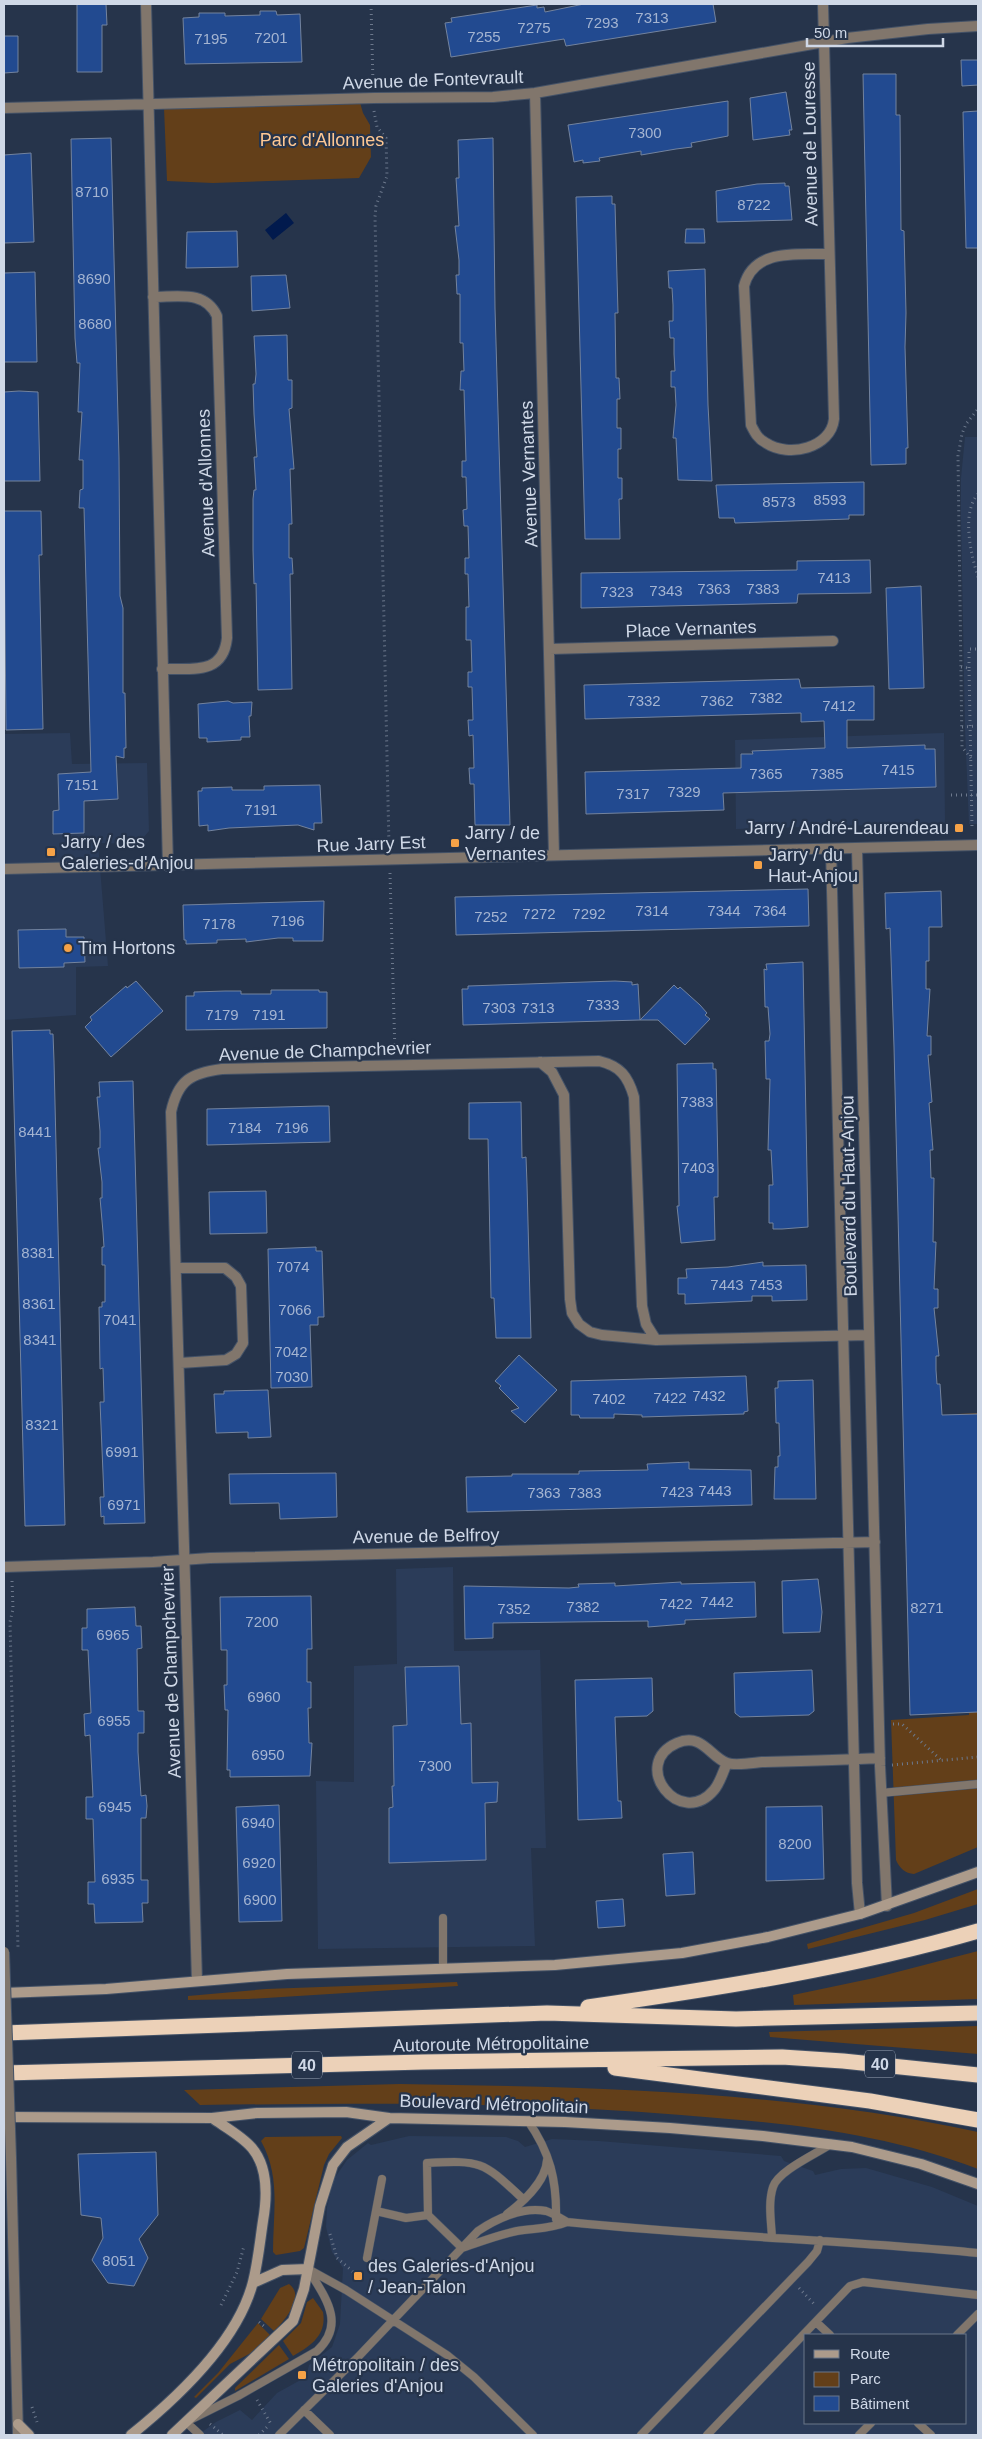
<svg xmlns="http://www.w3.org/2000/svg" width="982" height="2439" viewBox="0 0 982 2439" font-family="Helvetica,sans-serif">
  <rect width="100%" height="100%" fill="#26344b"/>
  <path fill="#2b3c59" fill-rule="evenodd" d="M965 437H978V824H969L965 729 961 519V478Z
    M70 733 72 764 147 763 149 831 138 844 98 843 108 966 76 967V1015L4 1020V734Z
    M944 733 945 823 736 829 735 740Z
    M453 1567 454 1651 540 1650 546 1848H531L535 1946 318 1949 316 1781 354 1782V1666L397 1664 396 1569Z
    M409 2136 506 2137 518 2141 525 2147 552 2139 599 2141 781 2156 784 2161 813 2171 815 2175 841 2169 866 2168 932 2187 978 2206V2435H198L216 2422 240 2410 252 2420 277 2393 306 2377 309 2365 332 2347 340 2324 343 2268 332 2252 326 2227 327 2207 334 2179 347 2160 368 2143 371 2145ZM806 2335H966V2423H806Z"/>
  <path fill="#633f19" d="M359 99 363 113 370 125 371 157 359 178 213 183 167 181 164 108Z
    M978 1413V1847L914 1874C905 1873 900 1869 896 1860L891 1720 969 1715 957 1414Z
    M978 1889V1904L925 1920 808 1949 807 1944 914 1913Z
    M978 1951V1999L794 2005 793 1995 874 1978Z
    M457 1982 458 1986 248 1999 188 2000V1996L266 1989Z
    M978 2026V2054L770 2037 769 2032Z
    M400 2084C590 2087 792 2091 978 2132V2169C881 2132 784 2123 681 2115 521 2102 361 2103 200 2105L184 2090Z
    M341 2136 342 2138 329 2154 324 2165 304 2248 300 2251 276 2255 273 2252C273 2212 281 2177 261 2141L265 2137Z
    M289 2284C306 2296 284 2321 274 2331L261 2319 280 2288Z
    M313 2298 323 2312C327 2335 311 2346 293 2356L283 2341 301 2323 307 2302Z
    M258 2323 270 2335 251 2353 230 2364 196 2398 194 2397 218 2373Z
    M279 2345 289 2359 235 2391V2388Z"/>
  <path fill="#011a4d" d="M286 213 294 223 273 240 265 230Z"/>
  <path fill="#224a90" stroke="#73839e" d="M77 4H106L107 25H102V72H77Z
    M584 4H713L716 22 566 46 564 39 451 57 445 23 452 22 451 18 537 5V8L544 7 545 12Z
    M260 11H276L277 15 300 14 302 62 185 64 183 18 199 17V13H225V16L260 15Z
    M4 36H18V72L4 73Z
    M961 60H978V85L962 86Z
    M863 74H896V115H900L901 230 904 231 906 313 905 347 908 448H906V464L871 465Z
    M786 92 792 130H789L790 135 753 140 750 98Z
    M728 101V136L691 143 692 147 676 149 641 155V151L599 158 600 161 583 163V160L574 162 568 125Z
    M978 111V248H966L963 112Z
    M111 138 119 458 120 596 123 608V693H125L126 748H124V758L116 756 118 799 84 801V833L53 834V811L59 810 58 774 91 772 84 508H79L80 490 83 489V460H79L82 412H78L80 363H77L75 338 71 139Z
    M493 138 495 308 510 825H475L474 784H470L469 768H474L473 735 469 736 468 720H473L472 687H468V672H472L471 640H466V607H469L468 574H465V558H469L468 526H464L463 510 467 509 466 477H462V461H466L464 390H460L461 371H464L463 343H460V294H457L456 275H459V260L455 226H459L456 178H459L458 140Z
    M31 153 34 242 4 243V155Z
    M785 183V186H789L792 220 717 222 716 191 757 184Z
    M612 196V204H615L618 313H615L616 378H619L620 399H617V428H621V449H618V478H622V499H619L620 539H585L576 197Z
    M686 229H704L705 243H685Z
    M237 231 238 267 186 268 187 232Z
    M705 269 708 405 712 481 678 480 676 438H673L676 405 675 387H671V371H675L674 354V338H670L669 321H673V305L672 288H669L668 271Z
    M35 272 37 362H4V273Z
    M286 275 290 308 252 311 251 276Z
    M287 335 288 380H292V408L289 409 294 469H290L292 524H289V558H292L293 574H290L292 689 258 690 256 583 254 584 253 550V499L254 490H256L254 457H257L254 414 253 384H255L256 374 254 336Z
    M19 391 38 392 40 481H4V392Z
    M864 482V515H849V519L735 523 734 518H719L716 485Z
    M4 511H41L42 555H39L43 729 6 730Z
    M870 560 871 593 798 594 797 603 581 608V573L797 570V561Z
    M921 586 924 688 889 689 886 588Z
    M799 679 801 688 874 686V720H847V748L925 745V749H935L936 787 723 793 724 810 586 814 585 772 741 768V754H753L752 751 825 748 824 721 801 722V713L585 719 584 685Z
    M228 701 233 703 252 702 251 716H249L250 737H241V740L207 742V738H199L198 704Z
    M320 785 322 823H314V830L298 825 229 828 208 831V825L199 826 198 791H202V788L232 787V790H264V786Z
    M808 889 809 926 456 935 455 897Z
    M941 891 942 927H929V961H926V989H930L927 1036H931V1055H928L932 1102 929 1103 933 1150H930L931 1178H934L933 1242H936L934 1289H938V1308H934L939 1356H936V1370L937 1384H940L942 1415 978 1414V1712L910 1715 894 1047 890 928 886 929 885 893Z
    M324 901 323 941H293V938H278L246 942V939L217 940V943L186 944V940H184L183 905Z
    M66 929V937H84L85 962 64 963V967L19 968 18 930Z
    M803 962 808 1227 782 1229H773V1223H769V1185H773L771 1150H768L770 1079H766L765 1041H769L770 1034 768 1007H765L764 969 767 970 766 964Z
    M136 981 163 1011 111 1057 85 1027 92 1020 90 1017 126 986 127 988Z
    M615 981 632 982V985L638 984 640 1020 463 1025 462 989H468V986Z
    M674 985 678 989 680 987 700 1005 707 1013 705 1015 710 1019 685 1045 658 1020H640Z
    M271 990H319V992H327V1028L186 1030V996H194V992L225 991H241V994H271Z
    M50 1030V1034H53L54 1061 65 1525 25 1526 12 1031Z
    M713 1063V1069H716L718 1170V1197H714L715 1240 681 1243 677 1206H679L677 1064Z
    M133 1081 145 1523 104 1524V1516L101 1517 100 1497H104L100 1402H104V1397L103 1368 100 1369 99 1307H102V1302H105V1265H102V1247H104L103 1232 100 1198H102V1182L98 1148H100V1131L97 1097H100L99 1082Z
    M521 1102 522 1158 526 1157 527 1184 531 1338H496L494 1298H491L488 1139H469V1103Z
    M319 1106H329L330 1142 207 1145V1109Z
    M266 1191 267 1233 210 1234 209 1192Z
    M316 1247V1251H322L324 1317H318V1325H310L312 1387 271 1388 268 1249Z
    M763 1262V1266L806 1265 807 1300 772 1301V1296H752V1301L685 1304V1294H678V1278H687L686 1269 728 1267Z
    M519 1355 557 1390 525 1423 511 1411 519 1408 499 1388 501 1386 495 1381Z
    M746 1376 748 1411 744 1412V1414L642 1417V1415L614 1414V1418H580L579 1415H571V1381Z
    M813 1380 816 1499H774L775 1467H778V1456H780L779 1423H776L775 1388H778V1381Z
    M268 1390 271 1437 248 1438V1432L216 1433 214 1394H224V1391Z
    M689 1462V1469L751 1470 752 1505 467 1512 466 1477 512 1476V1474H579V1471L648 1470 647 1464Z
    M336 1473 337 1517 280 1519 279 1503 230 1504 229 1474Z
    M818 1579 822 1612 820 1632 783 1633 782 1581Z
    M681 1582V1584L755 1582 756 1617 685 1620V1624L648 1627V1621L493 1623V1638L465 1639 464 1586 569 1588 579 1587 578 1584 615 1583V1586Z
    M311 1596 312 1649H307V1682H311V1708H308L309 1743H312L310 1776 230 1777V1770H227L228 1710H225L224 1685H227V1650H221L220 1597Z
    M135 1607 136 1626H141L142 1648 137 1649 138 1711H144V1733H138V1752L141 1796 146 1795 147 1806 146 1818H141V1880H148V1903H142L143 1922 95 1923 94 1904H88V1882H95L93 1819H86V1797H93L90 1735 85 1736 84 1714 91 1713 88 1650H82V1628H87V1609Z
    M459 1666 461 1724 471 1723 472 1783 498 1782 497 1802 485 1803 486 1860 389 1863V1808L393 1807 392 1786H394L393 1726 407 1725 405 1667Z
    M812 1670 814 1711 809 1715 740 1717 735 1713 734 1673Z
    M652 1678 653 1711 647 1716 615 1717 618 1801H621L622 1818 578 1820 575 1680Z
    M279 1805 282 1921 239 1922 236 1807Z
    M822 1806 824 1879 766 1881V1807Z
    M693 1852 695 1894 666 1896 663 1854Z
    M623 1899 625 1926 598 1928 596 1901Z
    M156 2152 158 2215 139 2239 148 2258 134 2286 108 2283 92 2260 103 2238 101 2218 81 2215 78 2154Z"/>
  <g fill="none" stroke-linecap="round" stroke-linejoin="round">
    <g stroke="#445267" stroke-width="9">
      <path id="service" d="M881 1793 978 1784
        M443 1918V1969
        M528 2121C550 2152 557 2181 556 2219
        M376 2211 406 2218 428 2215
        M507 2214C523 2202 546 2181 547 2160
        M772 2237C771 2221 768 2202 773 2187 778 2171 816 2154 831 2144
        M462 2248C480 2242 498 2235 517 2231 535 2228 550 2229 567 2222 704 2236 841 2240 978 2253
        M462 2248 428 2215 427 2163C483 2160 483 2162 523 2199
        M367 2258 382 2179
        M308 2269 346 2290 447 2355 474 2377 533 2435
        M816 2322 830 2335
        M957 2335 978 2314
        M304 2410 330 2435
        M918 2423 931 2435
        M200 2435 186 2422 238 2396 317 2351C347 2323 324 2296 308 2269
        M279 2435 358 2357 478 2231C496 2219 523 2206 546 2211 553 2213 560 2218 567 2222
        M641 2435 808 2262 817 2251 820 2240
        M707 2435 850 2286 863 2282 978 2295
        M859 2435 871 2423"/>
    </g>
    <g stroke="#445267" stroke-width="12">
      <path id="minor" d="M146 4 168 866
        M823 4 834 419C831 448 789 458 766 443 758 439 755 433 751 425L744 286C754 248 797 255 828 254
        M535 93 554 855
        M4 108 374 98 493 97 535 93 847 38 928 29 978 26
        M153 297C178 297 205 290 217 316L227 638C223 676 191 668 162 669
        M550 649 833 641
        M857 849 880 1766 887 1906
        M831 850 857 1883 860 1914
        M540 1062 552 1072 564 1095 570 1299 572 1313 579 1324 590 1332 602 1335 656 1340 868 1335
        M177 1268H225L236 1277 241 1286 243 1343 236 1354 226 1360 180 1363
        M4 1567 153 1562 210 1558 875 1542
        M727 1763C723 1772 720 1783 714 1790 680 1830 629 1764 677 1743 702 1732 710 1757 727 1763 736 1766 752 1763 762 1762 801 1761 841 1760 880 1758
        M197 1981 171 1112C178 1080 191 1073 222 1069L599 1061C620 1066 628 1076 634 1097L642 1306 646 1324 656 1340"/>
    </g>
    <g stroke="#445267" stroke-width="12">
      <path id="tertiary" d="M4 869 978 845
        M11 2158 18 2435"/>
    </g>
    <g stroke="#445267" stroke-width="12">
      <path id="secondary" d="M4 1993 106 1989 287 1974 555 1965 682 1953 768 1937 860 1914 978 1872
        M4 2117 212 2118 257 2113 346 2112 389 2118 565 2122 670 2128 763 2136 852 2147 921 2164 978 2184
        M253 2283 282 2270 308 2269
        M18 2424 29 2435
        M131 2435C177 2398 238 2341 253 2282 258 2262 260 2241 263 2221 267 2198 268 2167 252 2148 242 2136 225 2127 212 2118
        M172 2435 293 2321 304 2289 320 2206 333 2165 347 2147 389 2118"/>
    </g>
    <g stroke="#445267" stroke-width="17">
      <path id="motorway" d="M588 2007C720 1988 850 1968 978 1931
        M4 2033 547 2013 736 2019 978 2013
        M615 2068 870 2101 978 2120
        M4 2073 423 2062 782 2057 843 2061 978 2075"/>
    </g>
    <path stroke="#6d798d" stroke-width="3" stroke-dasharray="1 4" stroke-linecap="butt" d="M371 4 373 84
      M374 111 377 127 386 138 387 176 376 206 375 217 389 846
      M978 494C961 513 971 555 978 577
      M961 667 969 668 972 828
      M969 668V649H978
      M962 727 978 726
      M971 758 962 747 958 456 962 434 966 424 978 409
      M951 795H978
      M390 873 395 1054
      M12 1581 13 1609 10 1622 18 1949
      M893 1724H902L941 1760
      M892 1765 978 1757
      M330 2234 337 2258 358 2276
      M799 2288 815 2305
      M221 2305 237 2272 244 2246
      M259 2322 266 2328
      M257 2400 271 2424
      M32 2407 37 2422
      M210 2424 223 2435
      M259 2435 268 2426"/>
    <use href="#service" stroke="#81766c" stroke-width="8"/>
    <use href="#minor" stroke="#81766c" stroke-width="10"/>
    <use href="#tertiary" stroke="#81766c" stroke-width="10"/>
    <use href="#secondary" stroke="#ac9b8b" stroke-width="10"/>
    <use href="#motorway" stroke="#ecd1b8" stroke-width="15"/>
    <g stroke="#445267" stroke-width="12" stroke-linecap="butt">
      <path id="tertiary-bridge" d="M4 1952 11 2158"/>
    </g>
    <use href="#tertiary-bridge" stroke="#81766c" stroke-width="10"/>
  </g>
  <g fill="#f6a247" stroke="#26344b" stroke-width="2">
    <rect x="954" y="823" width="10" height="10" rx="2.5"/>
    <rect x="450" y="838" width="10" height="10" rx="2.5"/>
    <rect x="46" y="847" width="10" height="10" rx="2.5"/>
    <rect x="753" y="860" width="10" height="10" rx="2.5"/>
    <circle cx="68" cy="948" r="5"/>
    <rect x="353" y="2271" width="10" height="10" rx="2.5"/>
    <rect x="297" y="2370" width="10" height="10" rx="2.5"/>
  </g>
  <g text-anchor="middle" stroke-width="4.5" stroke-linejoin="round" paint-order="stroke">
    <g font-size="15" fill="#a4b4d1">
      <text x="652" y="23">7313</text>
      <text x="602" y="28">7293</text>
      <text x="534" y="33">7275</text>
      <text x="484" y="42">7255</text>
      <text x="271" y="43">7201</text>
      <text x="211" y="44">7195</text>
      <text x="645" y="138">7300</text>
      <text x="92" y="197">8710</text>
      <text x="754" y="210">8722</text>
      <text x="94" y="284">8690</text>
      <text x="95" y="329">8680</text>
      <text x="830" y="505">8593</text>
      <text x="779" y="507">8573</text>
      <text x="834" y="583">7413</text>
      <text x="714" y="594">7363</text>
      <text x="763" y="594">7383</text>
      <text x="666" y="596">7343</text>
      <text x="617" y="597">7323</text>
      <text x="766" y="703">7382</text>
      <text x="644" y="706">7332</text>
      <text x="717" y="706">7362</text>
      <text x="839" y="711">7412</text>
      <text x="898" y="775">7415</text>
      <text x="766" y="779">7365</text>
      <text x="827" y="779">7385</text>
      <text x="82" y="790">7151</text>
      <text x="684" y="797">7329</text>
      <text x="633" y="799">7317</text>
      <text x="261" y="815">7191</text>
      <text x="652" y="916">7314</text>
      <text x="724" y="916">7344</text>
      <text x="770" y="916">7364</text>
      <text x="539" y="919">7272</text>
      <text x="589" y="919">7292</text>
      <text x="491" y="922">7252</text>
      <text x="288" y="926">7196</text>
      <text x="219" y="929">7178</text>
      <text x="603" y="1010">7333</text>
      <text x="499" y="1013">7303</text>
      <text x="538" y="1013">7313</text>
      <text x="222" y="1020">7179</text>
      <text x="269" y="1020">7191</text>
      <text x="697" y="1107">7383</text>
      <text x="245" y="1133">7184</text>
      <text x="292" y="1133">7196</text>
      <text x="35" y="1137">8441</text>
      <text x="698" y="1173">7403</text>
      <text x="38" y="1258">8381</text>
      <text x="293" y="1272">7074</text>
      <text x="727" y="1290">7443</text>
      <text x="766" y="1290">7453</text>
      <text x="39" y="1309">8361</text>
      <text x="295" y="1315">7066</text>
      <text x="120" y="1325">7041</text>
      <text x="40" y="1345">8341</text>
      <text x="291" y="1357">7042</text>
      <text x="292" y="1382">7030</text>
      <text x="709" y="1401">7432</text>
      <text x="670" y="1403">7422</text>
      <text x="609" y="1404">7402</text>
      <text x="42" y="1430">8321</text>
      <text x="122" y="1457">6991</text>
      <text x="715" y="1496">7443</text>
      <text x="677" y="1497">7423</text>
      <text x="544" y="1498">7363</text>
      <text x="585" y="1498">7383</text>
      <text x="124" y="1510">6971</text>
      <text x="717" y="1607">7442</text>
      <text x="676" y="1609">7422</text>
      <text x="583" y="1612">7382</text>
      <text x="927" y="1613">8271</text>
      <text x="514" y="1614">7352</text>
      <text x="262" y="1627">7200</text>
      <text x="113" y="1640">6965</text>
      <text x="264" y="1702">6960</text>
      <text x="114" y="1726">6955</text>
      <text x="268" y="1760">6950</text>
      <text x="435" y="1771">7300</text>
      <text x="115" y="1812">6945</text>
      <text x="258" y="1828">6940</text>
      <text x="795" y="1849">8200</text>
      <text x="259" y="1868">6920</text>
      <text x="118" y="1884">6935</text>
      <text x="260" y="1905">6900</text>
      <text x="119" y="2266">8051</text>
    </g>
    <g fill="#26344b" stroke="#9ca7b8" stroke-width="1">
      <rect x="865" y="2050.5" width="30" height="27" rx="4"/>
      <rect x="292" y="2051.5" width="30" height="27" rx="4"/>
    </g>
    <g font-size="16" font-weight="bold" fill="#cfd8e7">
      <text x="880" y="2070">40</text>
      <text x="307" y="2071">40</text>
    </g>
    <g font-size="18" fill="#cfd8e7" stroke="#26344b">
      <text transform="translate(433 80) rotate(-2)" y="6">Avenue de Fontevrault</text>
      <text transform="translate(810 144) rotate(-91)" y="6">Avenue de Louresse</text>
      <text transform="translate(529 474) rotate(-92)" y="6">Avenue Vernantes</text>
      <text transform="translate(206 483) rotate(-92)" y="6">Avenue d'Allonnes</text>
      <text transform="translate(691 629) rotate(-2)" y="6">Place Vernantes</text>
      <text transform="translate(371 844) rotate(-2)" y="6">Rue Jarry Est</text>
      <text transform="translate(325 1051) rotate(-2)" y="6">Avenue de Champchevrier</text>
      <text transform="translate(849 1196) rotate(-91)" y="6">Boulevard du Haut-Anjou</text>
      <text transform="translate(426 1536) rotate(-1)" y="6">Avenue de Belfroy</text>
      <text transform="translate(171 1672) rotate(-92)" y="6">Avenue de Champchevrier</text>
      <text transform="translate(491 2044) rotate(-1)" y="6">Autoroute Métropolitaine</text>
      <text transform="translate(494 2104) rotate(2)" y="6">Boulevard Métropolitain</text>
    </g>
    <g font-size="18" fill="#ffc893" stroke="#26344b">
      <text x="322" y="146">Parc d'Allonnes</text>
    </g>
    <g font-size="18" fill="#cfd8e7" stroke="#26344b" text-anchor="start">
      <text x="949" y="834" text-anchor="end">Jarry / André-Laurendeau</text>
      <text x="465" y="839">Jarry / de<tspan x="465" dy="21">Vernantes</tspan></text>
      <text x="61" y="848">Jarry / des<tspan x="61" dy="21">Galeries-d'Anjou</tspan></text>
      <text x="768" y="861">Jarry / du<tspan x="768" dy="21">Haut-Anjou</tspan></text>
      <text x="78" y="954">Tim Hortons</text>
      <text x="368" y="2272">des Galeries-d'Anjou<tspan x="368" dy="21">/ Jean-Talon</tspan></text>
      <text x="312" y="2371">Métropolitain / des<tspan x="312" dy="21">Galeries d'Anjou</tspan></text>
    </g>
  </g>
  <rect width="982" height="2439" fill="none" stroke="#cfd8e7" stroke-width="10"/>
  <rect x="804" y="2334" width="162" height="90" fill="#26344b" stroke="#6a7689"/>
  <rect x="814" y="2350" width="25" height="8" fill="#ac9b8b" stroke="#6a7689"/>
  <text x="850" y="2359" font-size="15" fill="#cfd8e7">Route</text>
  <rect x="814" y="2372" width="25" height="15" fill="#633f19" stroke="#6a7689"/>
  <text x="850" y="2384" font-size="15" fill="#cfd8e7">Parc</text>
  <rect x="814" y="2396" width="25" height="15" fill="#224a90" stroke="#6a7689"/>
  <text x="850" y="2409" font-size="15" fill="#cfd8e7">Bâtiment</text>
  <path d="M807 38v8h136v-8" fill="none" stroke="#cfd8e7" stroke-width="2.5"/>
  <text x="814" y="38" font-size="15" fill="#cfd8e7" stroke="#26344b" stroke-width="4" paint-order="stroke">50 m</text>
</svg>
